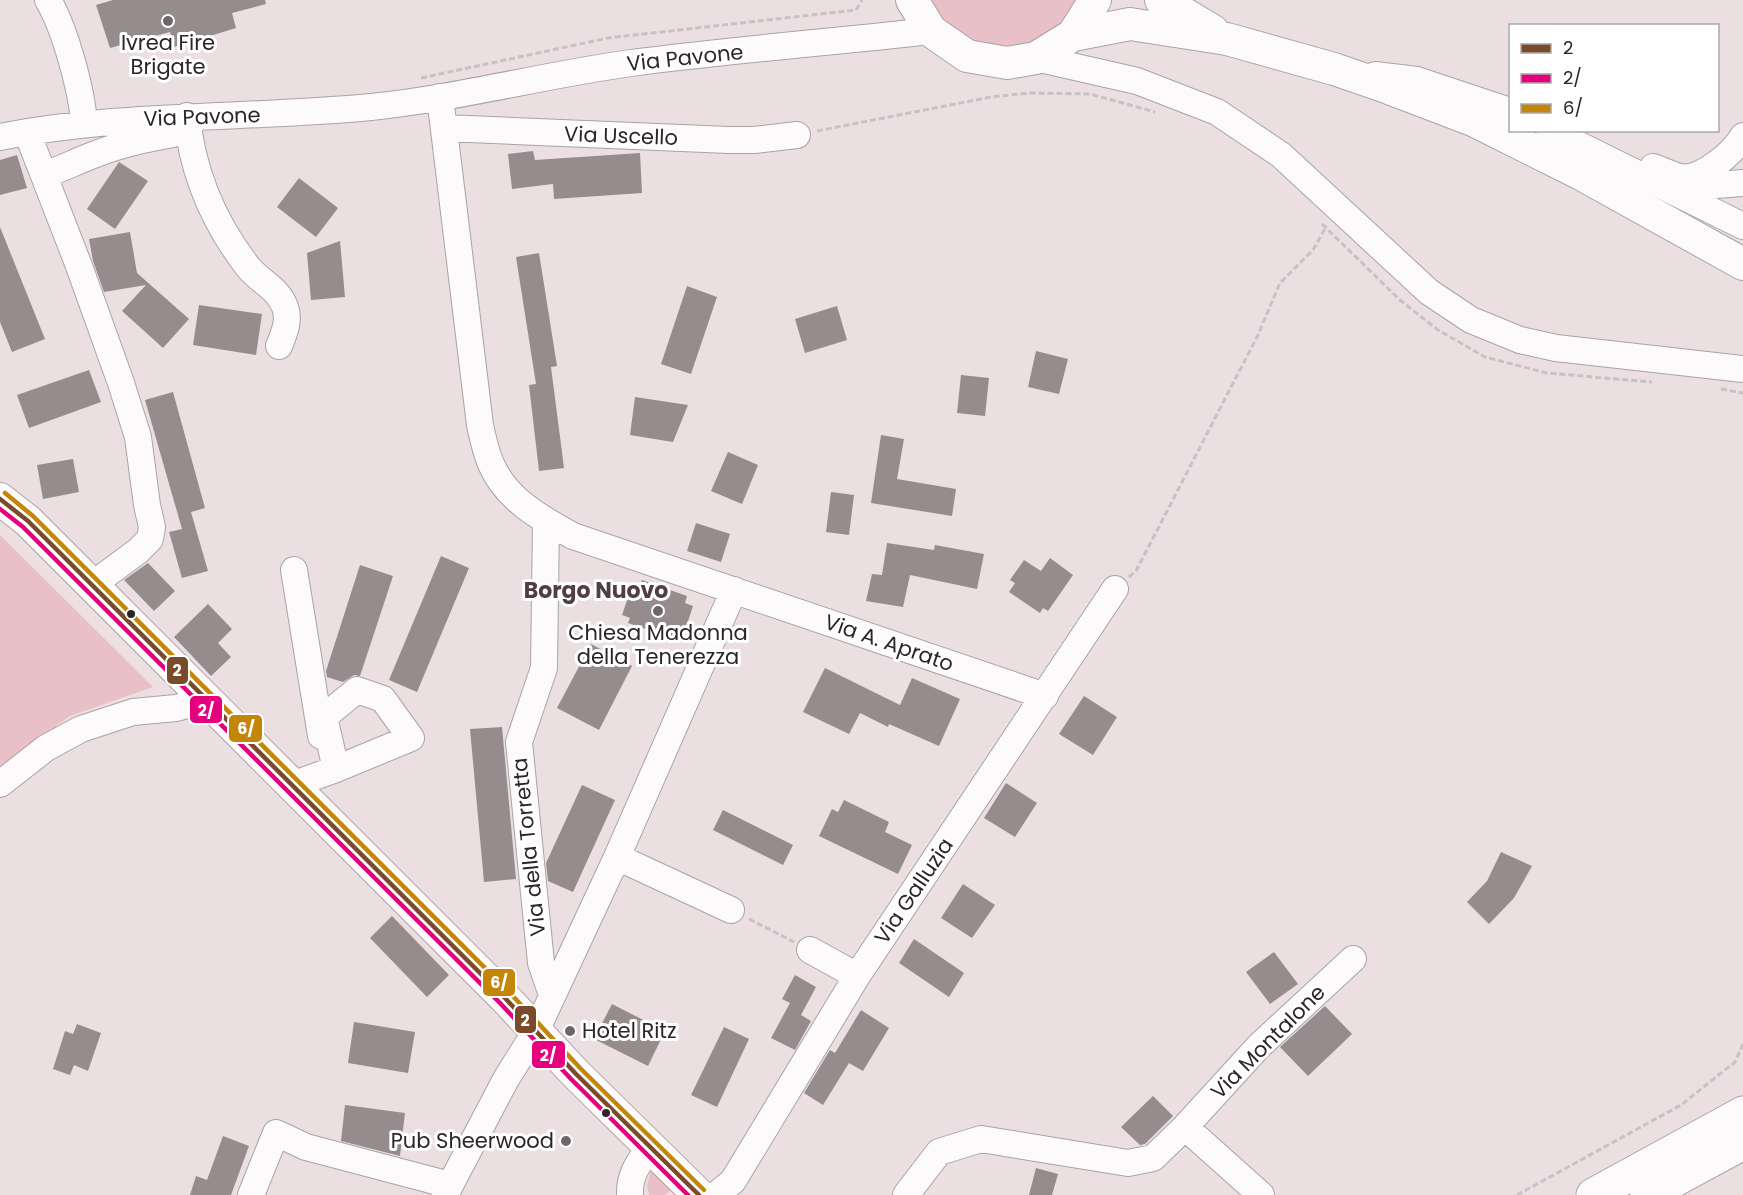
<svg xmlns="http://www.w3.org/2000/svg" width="1743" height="1195" viewBox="0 0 1743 1195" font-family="Poppins,sans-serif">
  <rect width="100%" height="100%" fill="#ebdfe2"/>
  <path fill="#e9bfc8" d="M928 0H1079L1060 27 1032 44 1008 48 974 43 946 25Z
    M0 535 153 687 70 716 0 766Z
    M652 1165 674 1188 665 1195H649L647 1186Z"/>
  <path fill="#958c8e" d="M113 0H265L266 4 232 13 236 28 174 47 170 32 110 48 96 5Z
    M533 151 535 160 640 153 642 193 554 199 553 184 512 189 508 154Z
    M17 155 27 188 0 195V160Z
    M119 162 148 181 115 229 87 209Z
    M299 178 338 208 316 237 277 207Z
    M0 227 45 339 12 352 0 322Z
    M130 232 137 273 189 319 163 348 122 311 146 285 104 292 93 261 89 239Z
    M340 241 345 297 311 300 307 253Z
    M539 253 557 366 551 367 564 468 539 471 529 385 536 384 516 257Z
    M687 286 717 297 691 374 661 364Z
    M199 305 262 314 256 355 193 345Z
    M837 306 847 340 805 353 795 319Z
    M1036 351 1068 359 1059 394 1028 387Z
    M89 370 101 402 29 428 17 395Z
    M961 375 989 378 985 416 957 413Z
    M173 392 205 508 191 512 208 571 182 578 169 532 182 529 145 400Z
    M635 397 688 405 673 442 630 435Z
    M881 435 904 439 897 479 956 489 952 516 871 503Z
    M728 452 758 465 742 504 711 491Z
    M73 459 79 492 43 499 37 465Z
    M831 492 854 495 849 535 826 532Z
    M696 523 730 534 721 562 687 551Z
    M887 543 934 550 935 545 984 554 977 589 910 575 903 607 866 601 872 574 882 575Z
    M441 556 469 568 417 692 389 680Z
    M1050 558 1073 575 1048 611 1043 608 1040 613 1009 592 1015 583 1010 580 1024 560 1041 571Z
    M148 563 175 591 154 611 124 580Z
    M360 565 393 576 360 676 354 675 343 682 327 677 326 671Z
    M642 580 687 596 685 603 693 606 683 636 674 633 672 638 628 623 630 618 622 615 633 583 640 586Z
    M208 604 232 629 218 643 231 657 211 676 174 637Z
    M591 644 632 666 599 730 557 708Z
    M825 668 900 705 912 678 960 699 939 746 889 724 888 727 860 713 849 734 803 712Z
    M1084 696 1117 717 1093 755 1059 734Z
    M502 727 516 879 484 882 470 729Z
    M1006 783 1037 803 1015 837 984 818Z
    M582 785 615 800 573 892 548 881 546 863Z
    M844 800 889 822 885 832 912 845 898 874 819 836 832 809 838 812Z
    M723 810 793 845 783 865 713 830Z
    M1501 852 1532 866 1514 898 1489 924 1467 902 1487 881Z
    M963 884 995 905 972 938 941 918Z
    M392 916 449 975 427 997 370 938Z
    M914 939 964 973 949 997 899 963Z
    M1274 952 1298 984 1270 1004 1246 972Z
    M795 975 816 987 801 1015 811 1021 795 1050 771 1038 790 1003 782 999Z
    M612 1004 665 1031 648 1066 594 1039Z
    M1325 1006 1352 1034 1308 1076 1280 1047Z
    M861 1010 889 1028 863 1071 849 1063 823 1105 804 1093 830 1050 835 1053Z
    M354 1022 415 1032 408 1073 348 1063Z
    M77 1024 101 1033 88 1071 74 1065 70 1075 53 1069 65 1031 73 1034Z
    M724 1027 749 1039 717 1107 691 1095Z
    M1153 1096 1173 1116 1145 1144 1140 1145 1121 1127Z
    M345 1105 405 1113 400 1156 341 1141Z
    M223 1136 249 1146 231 1195H190L196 1176 207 1180Z
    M1036 1168 1058 1174 1052 1195H1029Z"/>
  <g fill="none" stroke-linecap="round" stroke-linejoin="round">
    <g stroke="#aba2a4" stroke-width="28">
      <path id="minor" d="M48 0C65 29 82 90 84 124
        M1036 58 1137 81 1217 112 1281 155 1429 292 1471 320 1520 340 1556 348 1743 369
        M1375 75 1417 80 1510 111
        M440 97 480 425C483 439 486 454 492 466 507 500 542 519 573 536L1045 696
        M187 116C192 171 214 223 248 267 260 282 278 288 285 307 290 320 284 334 279 346
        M445 128 729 140H754L797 135
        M1549 130 1743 226
        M27 132 79 266 121 383 138 437 147 505 152 527 150 539 138 551 92 585
        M0 137C122 113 247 119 371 107 458 98 544 75 631 63 730 50 831 42 931 31
        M1653 167C1662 170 1671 175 1680 177 1701 181 1733 153 1743 136
        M44 175C62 169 79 160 96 154 125 142 158 137 188 131
        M1682 178 1703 186 1743 183
        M546 521 544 668 519 742 541 963 552 995
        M294 570 321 736
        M0 784 46 748 81 729 133 712 176 708 206 700
        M292 785 336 769 411 738 383 699 357 690 324 717 336 769
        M617 857 731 910
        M810 950 857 976
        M1185 1127 1261 1195
        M251 1195 276 1133 306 1147 450 1185
        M445 1195 506 1079 536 1031 617 857 734 590
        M630 1195C629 1175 639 1162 650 1147
        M716 1195 733 1181 857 976 1115 589
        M906 1195 939 1152 981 1139 1128 1163 1153 1158 1185 1127 1259 1046 1353 959"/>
    </g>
    <g stroke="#aba2a4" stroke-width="34">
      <path id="major" d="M912 0 931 31 967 56 1007 63 1036 58 1073 35 1095 0
        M1161 0 1213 31
        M1073 35 1130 24 1227 39 1334 69 1389 88 1473 120 1581 174 1743 264
        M0 499 28 521 505 998 576 1074 699 1195"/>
    </g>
    <g stroke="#aba2a4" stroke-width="35">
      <path id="highway" d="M1593 1195 1743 1113
        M1647 1195 1743 1143"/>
    </g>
    <path stroke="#c7c2c3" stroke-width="3" stroke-dasharray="6 3" stroke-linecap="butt" d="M421 78 608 38 856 10 862 0
      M817 131 991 97 1029 93 1090 94 1155 112
      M1322 224 1400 300 1438 330 1485 357 1547 373 1652 382
      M1721 389 1743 393
      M1129 577 1136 571 1258 335 1280 283 1313 250 1326 227
      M749 919 794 942
      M1517 1195 1681 1105 1735 1062 1743 1044"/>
    <use href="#minor" stroke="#fcfafb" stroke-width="26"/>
    <use href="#major" stroke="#fcfafb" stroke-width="32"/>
    <use href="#highway" stroke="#fcfafb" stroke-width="33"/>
    <g stroke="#fff" stroke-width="9">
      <path id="bus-1" d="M0 499 28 521 505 998 576 1074 699 1195"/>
    </g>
    <g stroke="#fff" stroke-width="9">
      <path id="bus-2" d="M0 509 23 527 500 1003 571 1079 688 1195"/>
    </g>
    <g stroke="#fff" stroke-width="9">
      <path id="bus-3" d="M5 493 33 516 510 993 581 1069 704 1190"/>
    </g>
    <use href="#bus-1" stroke="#7a4b2a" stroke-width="4.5"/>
    <use href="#bus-2" stroke="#e5007d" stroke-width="4.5"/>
    <use href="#bus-3" stroke="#c4860a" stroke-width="4.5"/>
  </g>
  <g fill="#706668" stroke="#fff" stroke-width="2">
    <circle cx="168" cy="21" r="6"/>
    <circle cx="658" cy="611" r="6"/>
    <circle cx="570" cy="1031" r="6"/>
    <circle cx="566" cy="1141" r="6"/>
  </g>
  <g fill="#2d2526" stroke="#fff" stroke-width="2">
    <circle cx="131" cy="614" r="5"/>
    <circle cx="606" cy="1113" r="5"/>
  </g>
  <g text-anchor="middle" stroke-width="6" stroke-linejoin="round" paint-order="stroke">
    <g font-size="21" fill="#2d2526" stroke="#fff">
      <text x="168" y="50">Ivrea Fire<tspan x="168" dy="24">Brigate</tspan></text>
      <text x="658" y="640">Chiesa Madonna<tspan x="658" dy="24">della Tenerezza</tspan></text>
      <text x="582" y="1038" text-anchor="start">Hotel Ritz</text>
      <text x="554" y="1148" text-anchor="end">Pub Sheerwood</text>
    </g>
    <g font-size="21" fill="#2d2526" stroke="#fff">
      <text transform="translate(685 58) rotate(-6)" y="7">Via Pavone</text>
      <text transform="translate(202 117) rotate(-2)" y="7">Via Pavone</text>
      <text transform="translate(621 136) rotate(2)" y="7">Via Uscello</text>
      <text transform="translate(889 643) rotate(19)" y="7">Via A. Aprato</text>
      <text transform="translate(529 847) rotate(-96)" y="7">Via della Torretta</text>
      <text transform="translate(914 891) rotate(-56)" y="7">Via Galluzia</text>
      <text transform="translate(1268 1042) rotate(-45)" y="7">Via Montalone</text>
    </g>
    <g font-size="22" font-weight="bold" fill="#503e42" stroke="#fff">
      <text x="596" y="598">Borgo Nuovo</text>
    </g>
  </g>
  <g stroke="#fff" stroke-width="2">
    <rect x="166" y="656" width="23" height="29" rx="6" fill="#7a4b2a"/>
    <rect x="189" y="695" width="34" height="29" rx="6" fill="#e5007d"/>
    <rect x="228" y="714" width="35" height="29" rx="6" fill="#c4860a"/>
    <rect x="482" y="968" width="34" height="29" rx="6" fill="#c4860a"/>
    <rect x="514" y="1005" width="23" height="29" rx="6" fill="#7a4b2a"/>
    <rect x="531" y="1040" width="35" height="29" rx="6" fill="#e5007d"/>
  </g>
  <g font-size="16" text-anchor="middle" font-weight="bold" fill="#fff">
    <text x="177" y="676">2</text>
    <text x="206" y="716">2/</text>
    <text x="246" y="734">6/</text>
    <text x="499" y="988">6/</text>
    <text x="525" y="1026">2</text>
    <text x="548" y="1061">2/</text>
  </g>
  <rect x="1509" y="24" width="210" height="108" fill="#ffffff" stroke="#aba8a8" stroke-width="1.5"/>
  <rect x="1521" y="44" width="30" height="9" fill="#7a4b2a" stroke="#aba8a8" stroke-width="1.5"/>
  <text x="1563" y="54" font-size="18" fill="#2d2526">2</text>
  <rect x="1521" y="74" width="30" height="9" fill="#e5007d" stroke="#aba8a8" stroke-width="1.5"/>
  <text x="1563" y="84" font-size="18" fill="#2d2526">2/</text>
  <rect x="1521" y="104" width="30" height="9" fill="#c4860a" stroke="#aba8a8" stroke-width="1.5"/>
  <text x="1563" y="114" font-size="18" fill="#2d2526">6/</text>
</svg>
